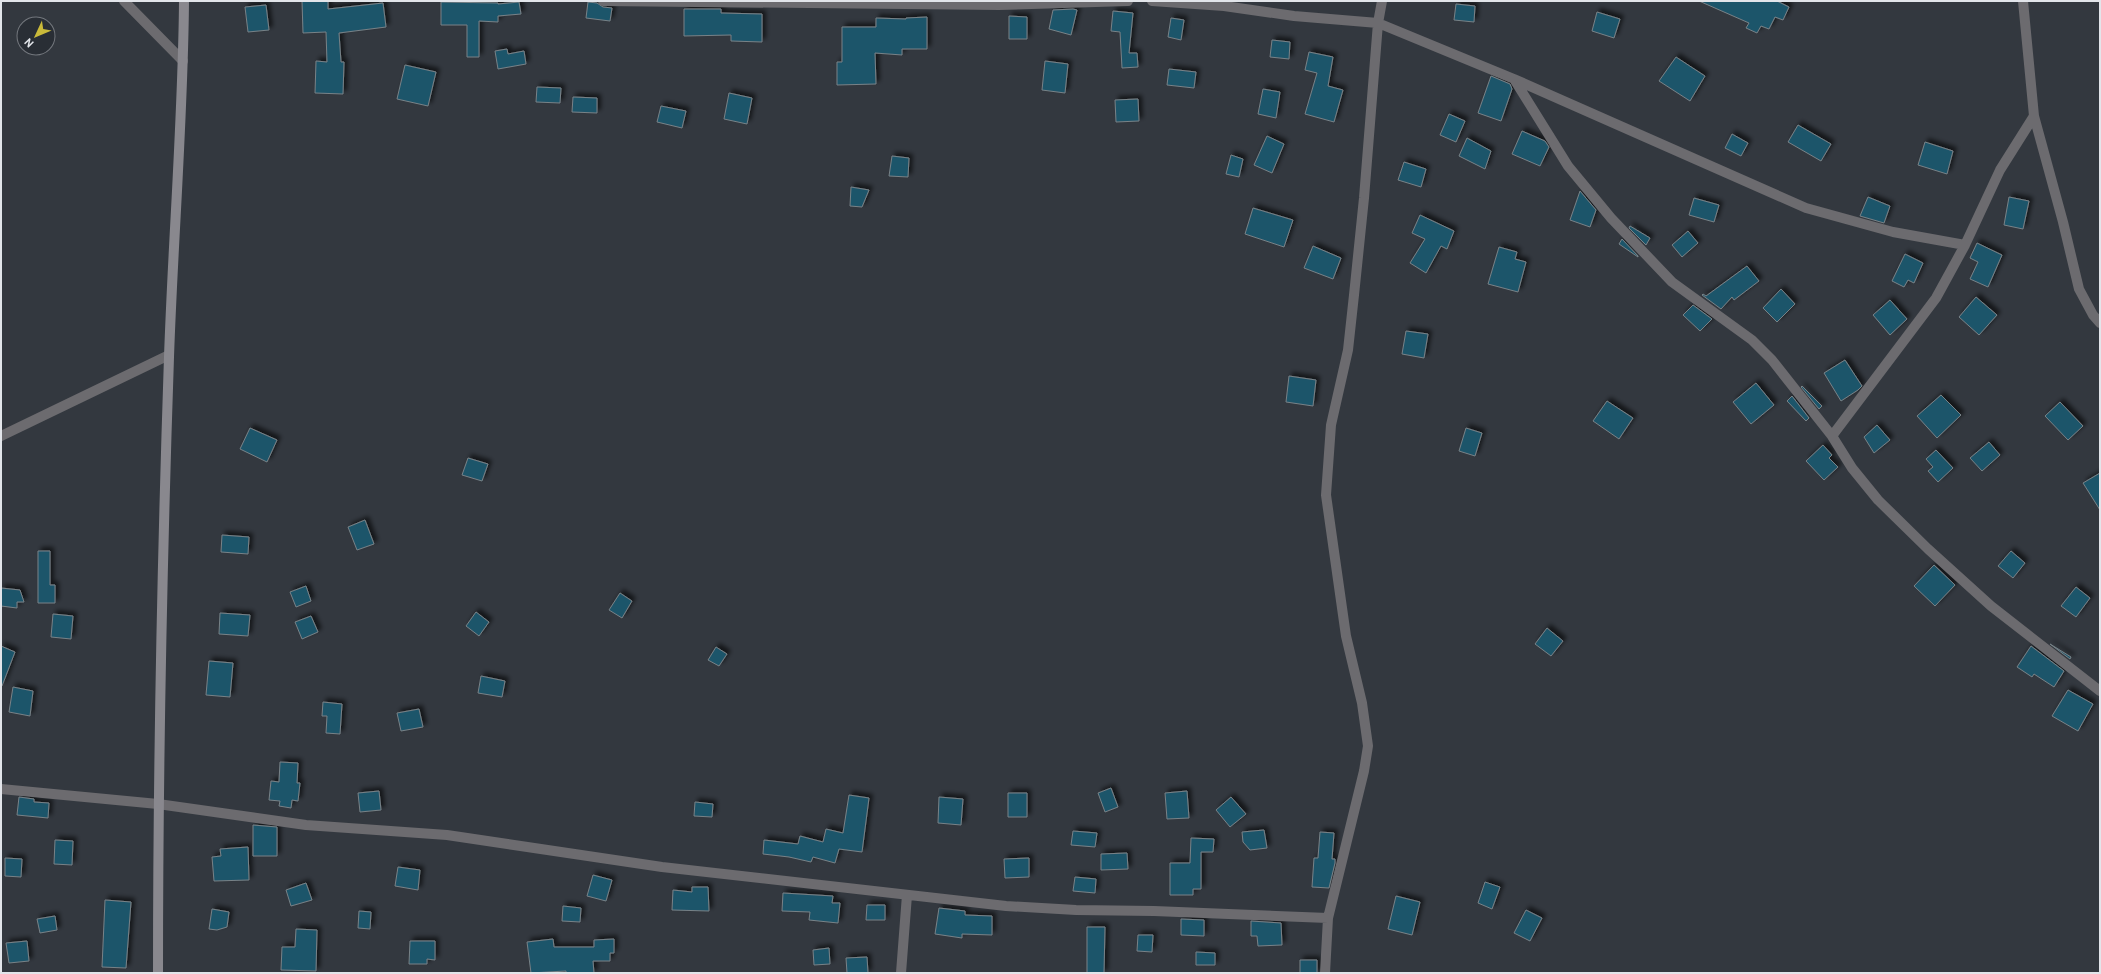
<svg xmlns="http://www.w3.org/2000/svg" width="2101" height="974" viewBox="0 0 2101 974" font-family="Overpass,sans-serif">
  <defs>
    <filter id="shadow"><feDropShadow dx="3.5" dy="-3.5" stdDeviation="2" flood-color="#0009"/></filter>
  </defs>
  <rect width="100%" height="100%" fill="#33383f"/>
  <path fill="#1f556b" stroke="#788287" filter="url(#shadow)" d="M302 1H328V9L383 3 386 27 339 33 341 62H344L343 94 315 93 316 61 327 62 326 32 303 33Z
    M1699 1H1777L1789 7 1783 20 1775 17 1769 29 1761 26 1757 33 1746 28 1749 23Z
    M441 2 498 3V4L519 2 521 14 498 16V22L479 21V57H467V25H441Z
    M588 2 597 3 603 7 612 8 610 21 586 18Z
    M1456 4 1475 6 1474 22 1454 20Z
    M266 5 269 30 248 32 245 7Z
    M684 9H721V13L762 14V42L731 41V35L684 36Z
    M1073 9 1077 10 1071 35 1049 29 1053 10Z
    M1113 11 1133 13 1129 53H1137L1138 67 1122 68 1120 32 1111 31Z
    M1597 12 1620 19 1614 38 1592 31Z
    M1009 16 1027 17V39H1009Z
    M927 17V49H902V55L875 53 876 84 837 85V62H842V27H876V18L906 19V18Z
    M1171 18 1184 20 1181 40 1168 37Z
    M1272 40 1290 42 1289 59 1270 57Z
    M507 49 508 54 524 51 526 64 498 69 495 51Z
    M1309 52 1333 57 1328 86 1343 90 1334 122 1305 114 1317 73 1305 70Z
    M1676 57 1705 76 1690 101 1659 81Z
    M1045 61 1068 64 1065 93 1042 90Z
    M405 65 436 72 428 106 397 99Z
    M1169 69 1196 72 1194 88 1167 85Z
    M1491 76 1510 84 1512 89 1501 121 1478 113Z
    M537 87 561 88 560 103 536 102Z
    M1263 89 1280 92 1276 118 1258 114Z
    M729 93 752 98 747 124 724 119Z
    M573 97 597 98V113L572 112Z
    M1138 99 1139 121 1116 122 1115 100Z
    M661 106 686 111 682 128 657 122Z
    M1449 114 1465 121 1456 142 1440 135Z
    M1798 125 1831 144 1821 161 1788 142Z
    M1522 131 1545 141 1549 147 1540 166 1512 154Z
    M1732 134 1748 143 1741 156 1725 148Z
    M1267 136 1284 144 1272 173 1254 165Z
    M1467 138 1491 151 1485 169 1459 156Z
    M1925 142 1953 151 1947 174 1918 165Z
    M1231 155 1243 159 1239 177 1226 174Z
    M892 156 909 158 908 177 889 176Z
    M1404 162 1426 169 1421 187 1398 180Z
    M851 187 869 190 862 207 850 206Z
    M1580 191 1596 210 1590 227 1570 220Z
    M1868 197 1890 206 1884 223 1860 216Z
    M2009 197 2029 201 2023 229 2004 225Z
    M1694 198 1719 205 1714 222 1689 215Z
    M1253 208 1293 220 1284 247 1245 234Z
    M1420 215 1454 231 1447 249 1441 246 1426 273 1410 263 1425 239 1412 233Z
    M1630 226 1650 238 1646 245 1629 228Z
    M1688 231 1698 243 1682 257 1672 245Z
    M1622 239 1638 256V257L1619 244Z
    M1977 243 2002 255 1988 287 1970 279 1978 262 1970 258Z
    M1313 246 1341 258 1333 279 1304 268Z
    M1499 247 1517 252 1515 259 1526 262 1518 292 1488 284Z
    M1905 254 1923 263 1914 283 1908 280 1904 287 1892 281Z
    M1747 266 1759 281 1734 300 1732 297 1721 309 1702 295 1703 294 1706 296Z
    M1781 289 1795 304 1777 322 1763 308Z
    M1976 297 1997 315 1979 335 1959 317Z
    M1890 300 1907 319 1890 335 1873 315Z
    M1693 305 1712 319 1700 331 1683 315Z
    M1406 331 1428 334 1424 358 1402 354Z
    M1845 360 1862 386 1858 390 1841 401 1824 373Z
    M1289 376 1316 380 1313 406 1286 402Z
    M1756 383 1774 405 1751 424 1733 402Z
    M1802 386 1822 406 1819 409 1801 387Z
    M1941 395 1961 415 1937 438 1917 416Z
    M1792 396 1809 418 1806 421 1787 401Z
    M1607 401 1633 418 1619 439 1593 421Z
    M2060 402 2083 426 2068 440 2045 416Z
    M1877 425 1890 440 1874 453 1864 437Z
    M250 428 277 440 267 462 240 449Z
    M1466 428 1482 433 1475 456 1459 451Z
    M1989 442 2000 455 1982 471 1970 458Z
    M1823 445 1832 455 1829 458 1838 467 1824 480 1806 461Z
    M1936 450 1953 468 1938 482 1928 471 1933 467 1926 459Z
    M468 458 488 464 482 481 462 475Z
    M2100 473V510L2083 483Z
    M365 520 374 544 357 550 348 527Z
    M222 535 249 537 248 554 221 552Z
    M38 551H50V585H55V603H38Z
    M2011 551 2025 563 2013 578 1998 566Z
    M1934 565 1955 585 1935 606 1914 586Z
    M306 586 311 601 296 607 290 592Z
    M2076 587 2090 598 2076 617 2061 606Z
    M1 588 20 590 24 602H17V608L1 606Z
    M620 593 632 601 622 618 609 610Z
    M476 612 489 622 479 636 466 626Z
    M220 613 250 615 248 636 219 634Z
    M53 614 73 616 71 639 51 637Z
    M311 616 318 632 302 639 295 622Z
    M1547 628 1563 641 1551 656 1535 644Z
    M2050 644 2071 657 2070 659Z
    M1 646 15 652 2 686H1Z
    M2031 646 2064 671 2054 687 2034 674 2032 677 2017 667Z
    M716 647 727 654 719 666 708 660Z
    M209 661 233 663 230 697 206 695Z
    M481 676 505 681 502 697 478 693Z
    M13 687 33 691 30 716 9 712Z
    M2068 690 2093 704 2078 731 2052 716Z
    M323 702 342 704 340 734 326 733 327 716H322Z
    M419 709 423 727 401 731 397 713Z
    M280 762 298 763 297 783H300L298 801 292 800 291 808 279 806 280 801 269 800 271 781 279 782Z
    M1111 788 1118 807 1105 812 1098 793Z
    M379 791 381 810 360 812 358 793Z
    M1187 791 1189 818 1167 819 1165 793Z
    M1008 793H1027V817H1008Z
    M849 795 869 798 862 852 839 849 835 863 813 857 811 862 789 857 763 854 764 840 798 844 800 836 823 842 826 829 843 833Z
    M19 797 34 799V802L49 803 48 818 17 815Z
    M939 797 963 799 961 825 938 823Z
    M1231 797 1246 814 1230 827 1216 810Z
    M695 802 713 804 712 817 694 816Z
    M253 825 277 827V856H253Z
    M1264 830 1267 848 1250 850 1243 842 1242 832Z
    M1073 831 1097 833 1095 847 1071 845Z
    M1320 832 1334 833 1332 859H1335V863L1329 888 1312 887 1314 858H1318Z
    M1191 838 1214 839 1213 852H1201V889H1193V895H1170V863H1190Z
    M55 840 73 841 72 865 54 864Z
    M248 847 249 880 214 881 212 857 221 856 220 849Z
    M1127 853 1128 869 1101 870V854Z
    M5 858 22 859 21 877 5 876Z
    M1029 858V877L1005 878 1004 859Z
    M398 867 420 870 418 890 395 886Z
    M593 875 612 880 606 901 587 896Z
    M1075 877 1096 879 1095 893 1073 891Z
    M1485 882 1500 887 1492 909 1478 903Z
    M306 883 312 900 291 906 286 890Z
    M692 887H708L709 911 672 910 673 890 692 892Z
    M783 893 833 896 832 903H840L838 923 809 920 810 912 782 911Z
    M1396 896 1420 902 1412 935 1388 929Z
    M105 900 131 902 126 968 102 967Z
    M867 905H885V920H866Z
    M563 906 581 908 580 922 562 921Z
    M939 908 965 911V915L992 916V935L962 934V938L935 934Z
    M212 909 229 912 227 927 217 930 209 929Z
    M1526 910 1542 918 1530 941 1514 933Z
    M359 911 371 912 370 929 358 928Z
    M55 916 57 930 40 933 37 919Z
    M1181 919 1204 920V936L1181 935Z
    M1251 921 1281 923 1282 945 1258 946 1257 936H1251Z
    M1087 927H1105L1104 973H1087Z
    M296 929 317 930 316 971 281 970 282 947H295Z
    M1138 935H1153L1152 952 1137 951Z
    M553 939 554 947H594V940L614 939V953H610V961H593L594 973H566V971L531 973 527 942Z
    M27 941 29 961 9 963 6 943Z
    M410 941H435V960L427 959V964H409Z
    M829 948 830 964 814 965 813 950Z
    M1196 952 1215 953V965H1196Z
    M867 957 868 973H847L846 958Z
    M1300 960H1317V973H1300Z"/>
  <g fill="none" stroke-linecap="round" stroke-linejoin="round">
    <path stroke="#6c6b6f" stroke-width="10" d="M124 1 183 61
      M603 1 999 5 1128 1
      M1152 1 1224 6 1294 16 1378 23 1514 79 1806 208 1893 232 1965 245
      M2023 1 2034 116 2063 222 2079 289 2093 315 2100 323
      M1514 79 1568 166 1611 218 1672 282 1752 340 1772 360 1832 436 1852 468 1878 500 1928 549 1991 606 2100 691
      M1 436 169 355
      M1832 436 1936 298 1965 245 2000 170 2034 116
      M1 789 158 804 306 825 447 835 662 867 1006 906 1076 910 1154 911 1328 918 1325 973
      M1328 918 1364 771 1368 746 1362 703 1346 636 1326 495 1331 425 1348 350 1354 295 1364 198 1378 23 1382 1
      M901 973 907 895"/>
    <path stroke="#89888e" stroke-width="10" d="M158 973C158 768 162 563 169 357 173 239 183 120 184 1"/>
  </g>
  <rect width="2101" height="974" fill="none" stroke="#e2e5ea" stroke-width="4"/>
  <g transform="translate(36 36) rotate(226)"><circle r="19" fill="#292e35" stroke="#73777d"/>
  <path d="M0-3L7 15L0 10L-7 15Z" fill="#caba3a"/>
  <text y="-6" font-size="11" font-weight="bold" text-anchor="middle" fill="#e2e5ea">N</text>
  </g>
</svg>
